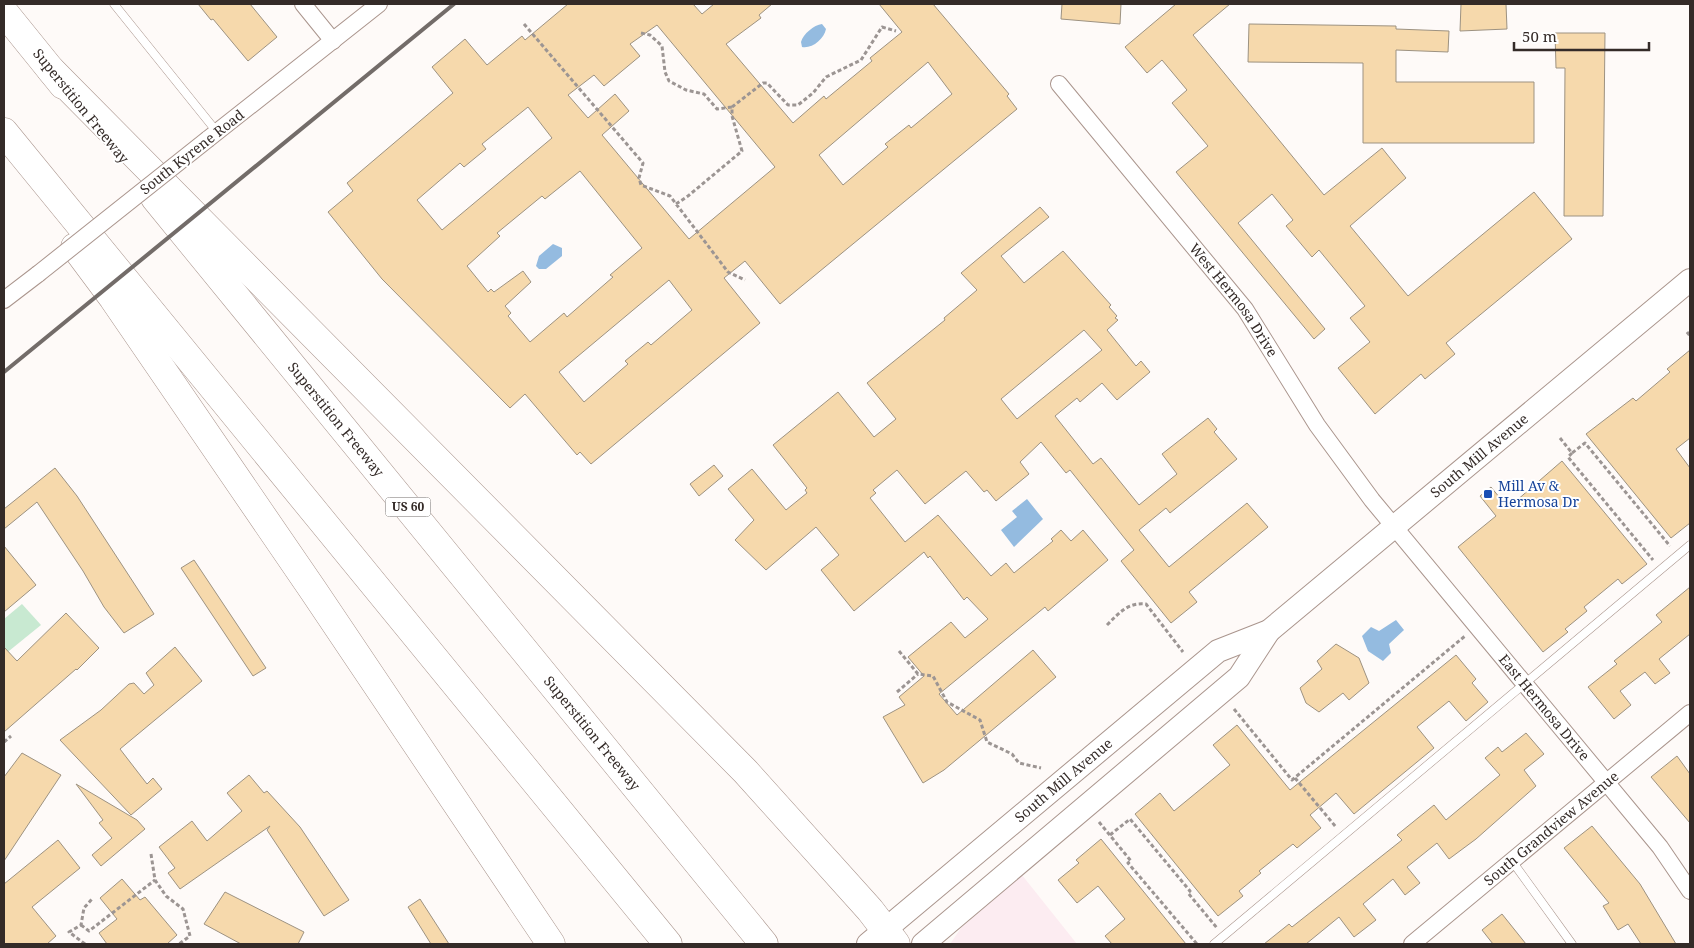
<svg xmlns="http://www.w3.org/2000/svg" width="1694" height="948" viewBox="0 0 1694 948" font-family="'Noto Serif',serif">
  <rect width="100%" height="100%" fill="#fefaf8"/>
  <path fill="#fcecf1" d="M1022 875 1077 944H950L961 928Z"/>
  <path fill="#c8e9d1" d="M22 604 41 625 4 655V619Z"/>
  <path fill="#94bbe0" d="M822 24 826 29C824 39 812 49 802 47L801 42C803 34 814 25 822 24Z
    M553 244 562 248V256L546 269H539L536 266 539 256Z
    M1027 499 1043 519 1014 547 1001 530 1017 517 1012 511Z
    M1396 620 1404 630 1389 644 1391 653 1383 661 1368 651 1362 636 1371 627 1379 631Z"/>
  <path fill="#f6d9ac" stroke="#9d9281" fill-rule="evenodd" d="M198 4H250L277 37 248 61 213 19 211 20Z
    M568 4H693L702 14 714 4H772L759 15 761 18 726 44 793 123 824 96 826 99 872 61 870 58 902 32 879 4H933L1009 94 1007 96 1017 109 780 304 745 261 724 278 760 323 591 464 580 452 577 455 525 394 510 408 382 279 328 212 353 191 347 183 453 93 432 67 465 39 487 65 522 36 525 40ZM657 25 775 167 689 239 602 135 629 111 615 94 588 118 568 95 594 75 604 86 640 56 630 44ZM928 62 952 94 911 128 909 125 885 144 888 147 843 185 819 155ZM528 107 552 138 442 230 417 200 460 163 464 167 486 149 482 144ZM580 171 642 248 610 275 613 277 567 317 564 313 530 342 508 316 511 313 505 306 531 282 523 271 494 292 491 289 488 292 467 266 500 236 497 233 542 196 545 199ZM669 280 692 310 651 345 648 342 625 361 628 364 584 402 559 372Z
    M1062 4H1121L1120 24 1061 19Z
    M1176 4H1230L1193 35 1324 195 1382 148 1406 178 1350 226 1408 296 1534 192 1572 239 1446 343 1455 354 1425 379 1421 374 1375 414 1338 368 1370 342 1350 318 1365 306 1319 250 1312 257 1286 226 1293 220 1272 194 1238 223 1325 329 1314 339 1176 172 1208 146 1172 103 1187 90 1162 60 1147 73 1125 47Z
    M1461 4H1506L1507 29 1460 31Z
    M1249 24 1396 26V29L1449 31 1448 52 1396 50V82H1534V143H1363V63L1248 62Z
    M1555 33H1605L1603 216H1564L1565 68H1556Z
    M1040 207 1049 217 1001 256 1024 283 1063 251 1111 305 1109 307 1117 316 1115 318 1118 320 1107 330 1136 366 1141 361 1150 372 1117 400 1102 383 1080 402 1077 398 1055 416 1093 464 1101 458 1139 505 1177 474 1162 454 1208 418 1217 429 1214 432 1237 459 1170 513 1166 508 1139 530 1169 567 1247 503 1268 527 1189 592 1197 602 1171 623 1121 561 1134 550 1070 470 1066 473 1041 442 1020 462 1029 474 996 501 987 490 984 492 966 471 925 504 897 470 873 490 876 493 870 498 905 542 938 515 991 576 1006 563 1014 573 1053 541 1051 539 1061 530 1071 541 1083 530 1108 560 1048 611 1045 607 939 694 957 715 1033 650 1056 677 944 770 923 783 883 717 905 705 899 697 924 676 908 657 951 622 965 638 988 619 967 597 964 600 930 556 928 558 924 552 854 611 821 570 839 555 816 527 766 570 735 540 754 520 728 489 752 469 786 510 807 493 805 490 807 488 773 445 838 392 874 437 896 419 867 383 945 320 944 318 977 290 961 273ZM1084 330 1102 350 1017 419 1001 399Z
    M1690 350V438L1676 449 1690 468V523L1671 538 1586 434 1633 398 1636 401 1670 372 1667 369Z
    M1562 461 1647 564 1622 584 1618 579 1584 607 1587 611 1565 629 1568 632 1543 652 1458 547 1496 516 1480 496 1491 487 1508 508Z
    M714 465 723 476 699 496 690 484Z
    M55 468 77 496 154 614 124 633 104 607 83 571 37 502 4 529V509Z
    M4 546 36 585 4 612Z
    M194 560 266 668 253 676 181 568Z
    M1690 587V634L1659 659 1670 673 1655 684 1645 672 1620 691 1631 705 1614 719 1588 687 1617 664 1614 661 1662 622 1656 615Z
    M66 613 99 648 77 670 76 669 4 732V647L17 661Z
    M1336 644 1359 658 1369 683 1349 700 1343 693 1319 712 1306 703 1300 688 1322 669 1317 661Z
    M175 647 202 681 120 749 147 784 153 778 162 789 131 815 60 740 101 710 129 684 134 683 144 694 154 685 146 673Z
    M1456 655 1476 679 1472 683 1488 702 1466 721 1449 701 1417 727 1434 748 1354 814 1336 793 1310 815 1321 828 1297 848 1293 844 1259 871 1261 873 1239 891 1243 896 1218 916 1135 814 1160 793 1174 811 1230 765 1213 745 1237 725 1290 790Z
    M1526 733 1544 754 1524 770 1536 786 1476 839 1449 859 1437 843 1407 867 1420 883 1405 895 1393 879 1363 904 1376 920 1354 937 1339 917 1306 944H1264L1289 924 1292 927 1402 840 1397 835 1434 805 1446 820 1500 775 1485 758 1498 747 1502 752Z
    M22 753 61 775 4 861V777Z
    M1677 756 1690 774V823L1651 777Z
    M249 775 264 793 267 791 300 827 349 900 324 916 267 830 270 826 180 889 168 873 175 868 159 847 192 821 207 841 242 811 227 793Z
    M76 784 137 820 145 829 101 866 92 855 112 838 99 823 103 820Z
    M1592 826 1640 884 1676 944H1641L1628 924 1618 930 1603 906 1609 903 1564 848Z
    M1101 839 1186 944H1112L1105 936 1125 919 1098 886 1077 903 1058 880 1079 863 1076 860Z
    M58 840 80 868 32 907 56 936 47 944H4V884Z
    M122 879 140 900 145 897 177 935 167 944H107L99 933 117 919 100 898Z
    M225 892 304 932 298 944H241L204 924Z
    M420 899 449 944H431L408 907Z
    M1502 914 1526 944H1493L1482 930Z"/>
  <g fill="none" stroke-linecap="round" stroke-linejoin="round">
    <g stroke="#aa958d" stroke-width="9">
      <path id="service" d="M114 4 217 132
        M1512 861 1572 944
        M1214 944 1690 545"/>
    </g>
    <g stroke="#aa958d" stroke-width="18">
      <g id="minor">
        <path d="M303 4 333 41"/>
        <path id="s1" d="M1059 84 1245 309 1317 425 1372 500 1660 847 1690 891"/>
        <path d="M208 139 379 4"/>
        <path d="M4 300 38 274"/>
        <path id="s2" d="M1412 944 1690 713"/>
      </g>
    </g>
    <g stroke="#aa958d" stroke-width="24">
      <g id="secondary">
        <path id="s3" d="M868 944 1218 651 1269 631 1690 280"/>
        <path d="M923 944 1239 677 1269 631"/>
      </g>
    </g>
    <g stroke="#aa958d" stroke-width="29">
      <g id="motorway">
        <path d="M4 12 63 85"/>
        <path d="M51 70 745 771 870 910 896 944"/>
        <path d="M4 132 668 944"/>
        <path id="s4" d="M155 198 764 944"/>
        <path d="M75 247 113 298 313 590 551 944"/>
      </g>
    </g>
    <path stroke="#9c9593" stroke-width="3" stroke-dasharray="4 2.5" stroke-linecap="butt" d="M524 24 643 163 639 178 641 185 670 196 728 272 745 280
      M641 33 650 35 662 46 665 72 669 81 686 90 704 94 717 109 732 107
      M676 204 688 196 742 151 732 116V107L763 83H767L788 105H798L813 93 826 77 861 60 882 27 896 31
      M1687 332 1690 336
      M1560 438 1572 453 1585 443 1670 546
      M1572 453 1568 457 1653 560
      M1107 625C1119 613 1128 602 1146 604L1183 652
      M899 651 918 674 933 676 947 702 980 720 987 742 1012 754 1019 763 1041 768
      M897 692 918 674
      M1234 709 1292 780 1465 636
      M4 742 11 736
      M1295 778 1336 827
      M1099 822 1131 861 1128 863 1197 944
      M1110 835 1130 819 1190 891 1188 893 1217 928
      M151 854 155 880 166 896 183 909 190 936 179 944
      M81 925 89 931 155 880
      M85 944 69 932 81 925 84 908 92 899"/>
    <use href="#service" stroke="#fff" stroke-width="8"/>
    <use href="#minor" stroke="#fff" stroke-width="16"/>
    <use href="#secondary" stroke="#fff" stroke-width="22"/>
    <use href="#motorway" stroke="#fff" stroke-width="28"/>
    <path stroke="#736c69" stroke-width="4" d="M4 372 454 4"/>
    <g stroke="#aa958d" stroke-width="18" stroke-linecap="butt">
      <path id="minor-bridge" d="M38 274 208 139"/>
    </g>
    <use href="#minor-bridge" stroke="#fff" stroke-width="16"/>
  </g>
  <rect fill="#1a4fb4" stroke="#fff" stroke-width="2" x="1483" y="489" width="10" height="10" rx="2.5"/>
  <g text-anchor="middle" stroke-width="4" stroke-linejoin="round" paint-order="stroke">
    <rect fill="#fff" stroke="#716b68" stroke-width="1" x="385.5" y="497.5" width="45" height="19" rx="4"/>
    <g font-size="12" font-weight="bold" fill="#342b28">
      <text x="408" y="511">US 60</text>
    </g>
    <g font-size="14" fill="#342b28" stroke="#fff">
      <text transform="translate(81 106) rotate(51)" y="5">Superstition Freeway</text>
      <text transform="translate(192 152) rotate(-38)" y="5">South Kyrene Road</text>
      <text dy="5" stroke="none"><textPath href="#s1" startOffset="278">West Hermosa Drive</textPath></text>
      <text dy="5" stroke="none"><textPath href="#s4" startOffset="286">Superstition Freeway</textPath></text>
      <text dy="5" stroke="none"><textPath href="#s3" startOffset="785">South Mill Avenue</textPath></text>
      <text dy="5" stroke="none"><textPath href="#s1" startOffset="791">East Hermosa Drive</textPath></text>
      <text dy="5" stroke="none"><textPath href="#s4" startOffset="691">Superstition Freeway</textPath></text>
      <text dy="5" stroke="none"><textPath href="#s3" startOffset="255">South Mill Avenue</textPath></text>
      <text dy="5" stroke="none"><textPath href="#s2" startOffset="181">South Grandview Avenue</textPath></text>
    </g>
    <g font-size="14" fill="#164399" stroke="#fff" text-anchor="start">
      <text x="1498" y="491">Mill Av &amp;<tspan x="1498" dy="16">Hermosa Dr</tspan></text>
    </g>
  </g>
  <rect width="1694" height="948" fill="none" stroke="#342b28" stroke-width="10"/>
  <path d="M1514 42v8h135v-8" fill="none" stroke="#342b28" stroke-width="2.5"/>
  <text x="1522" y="42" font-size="15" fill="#342b28" stroke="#ffffff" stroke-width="4" paint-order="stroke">50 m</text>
</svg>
